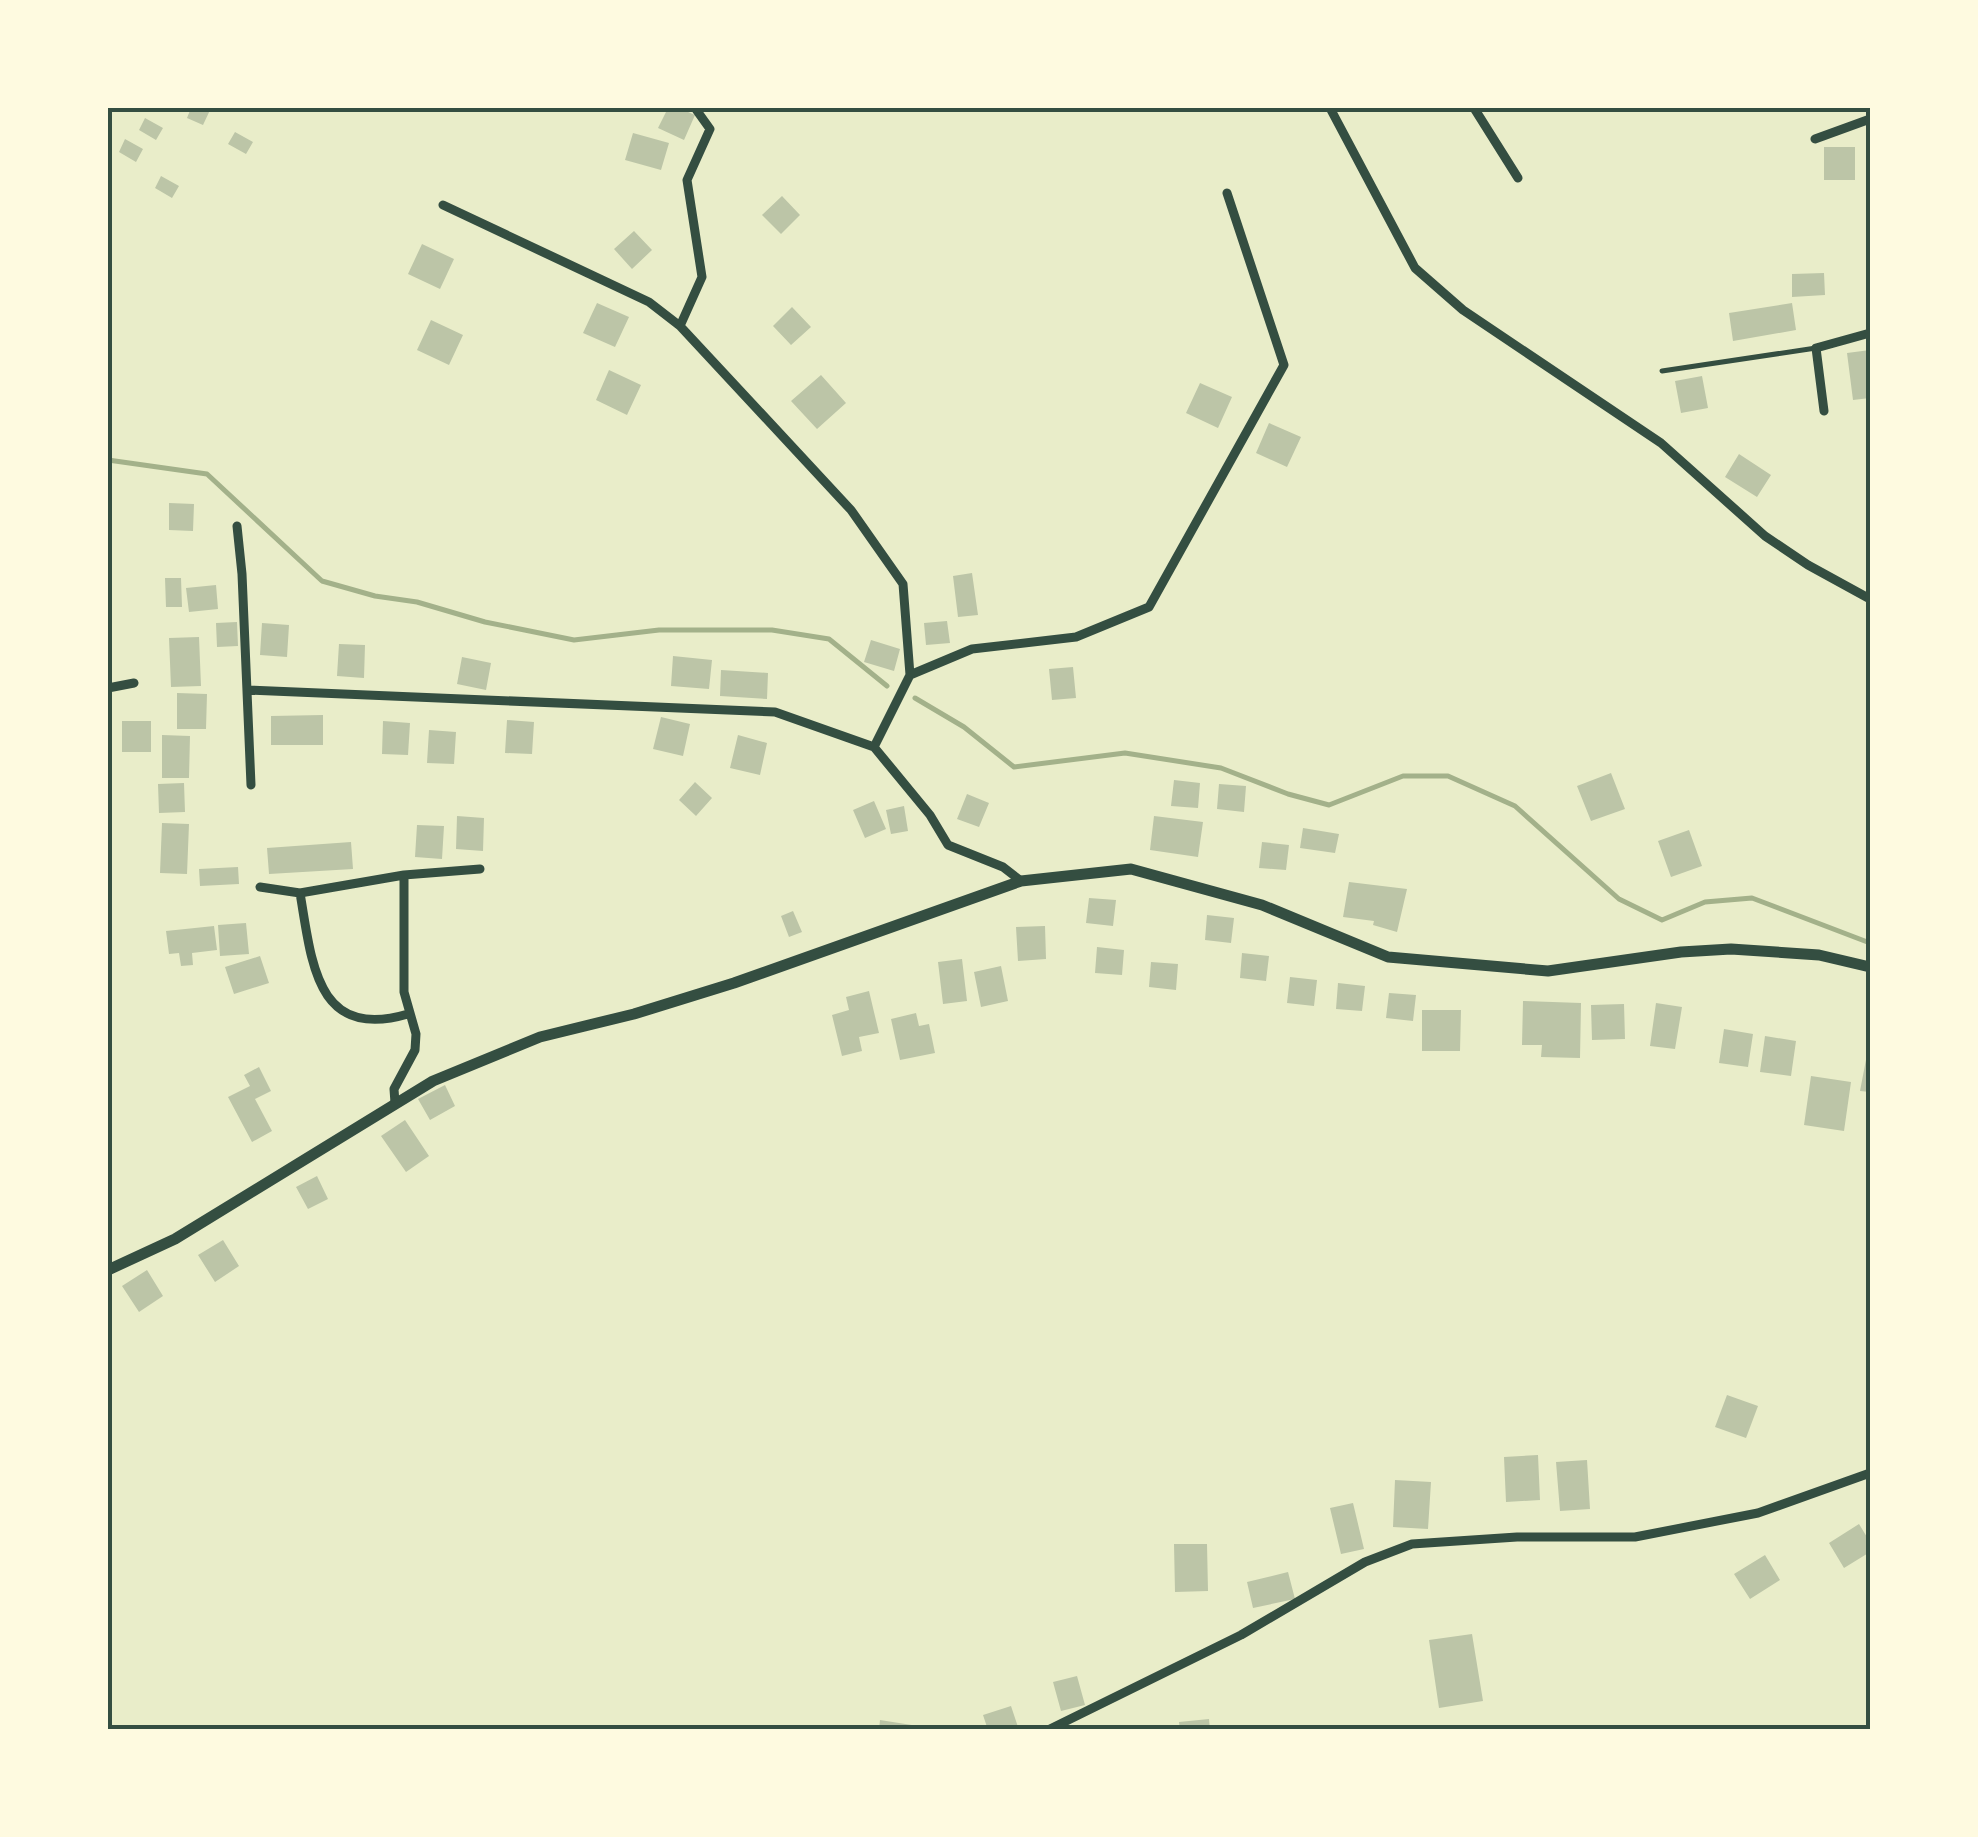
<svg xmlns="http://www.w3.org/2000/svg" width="1978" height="1837" viewBox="0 0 1978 1837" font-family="'DejaVu Sans',sans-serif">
  <rect width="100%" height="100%" fill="#e9edc9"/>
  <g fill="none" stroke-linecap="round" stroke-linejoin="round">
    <path stroke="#a3b18a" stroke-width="5" d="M108 460 207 474 322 581 375 596 417 602 485 622 574 640 659 630H772L829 639 887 686
      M915 698 964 727 1014 767 1125 753 1221 768 1288 794 1329 805 1403 776H1448L1515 806 1619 899 1662 920 1705 902 1752 898 1870 943"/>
  </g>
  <path fill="#bcc5a7" d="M191 108H211L203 125 187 118Z
    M668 108H679L695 115 684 140 658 128Z
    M145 118 163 128 156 140 139 130Z
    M235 132 253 142 246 154 228 144Z
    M633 133 669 143 661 170 625 160Z
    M125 139 143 149 136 162 119 152Z
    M1824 147H1855V180H1824Z
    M161 176 179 186 172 198 155 188Z
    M782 196 800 215 781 234 762 215Z
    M634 231 652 250 632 269 614 249Z
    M422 244 454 259 440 289 408 274Z
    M1824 273 1825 295 1792 297V274Z
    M597 303 629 317 615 347 583 333Z
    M1792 303 1796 330 1733 341 1729 313Z
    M792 307 811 327 791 345 773 326Z
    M431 320 463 335 449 365 417 350Z
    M1870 350V398L1853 400 1847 353Z
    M609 370 641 385 627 415 596 400Z
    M821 375 846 403 817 429 791 401Z
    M1702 376 1708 408 1681 413 1675 381Z
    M1200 383 1232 397 1218 428 1186 413Z
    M1269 423 1301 437 1287 467 1256 453Z
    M1739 454 1771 475 1757 497 1725 477Z
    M169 503 194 504 193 531 169 530Z
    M972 573 978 615 958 617 953 576Z
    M165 578H181L182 607H166Z
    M216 585 218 609 189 612 186 588Z
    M947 621 950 643 926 645 924 623Z
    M237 622 238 646 217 647 216 623Z
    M262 623 289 625 287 657 260 655Z
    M199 637 201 686 171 687 169 638Z
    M871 640 900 649 894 671 864 662Z
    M339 644 365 645 364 678 337 676Z
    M673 656 712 660 709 689 671 686Z
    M462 657 491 663 486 690 457 684Z
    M1073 667 1076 698 1052 700 1049 669Z
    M721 670 768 673 767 699 720 696Z
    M177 693 207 694 206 729H177Z
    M323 715V745H271V716Z
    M661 717 690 724 683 756 653 749Z
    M507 720 534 722 532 754 505 753Z
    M122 721H151V752H122Z
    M383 721 410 723 408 755 382 754Z
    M429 730 456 732 454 764 427 763Z
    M162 735 190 736 189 778H162Z
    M738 735 767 743 760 775 730 768Z
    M1611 773 1625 809 1591 821 1577 786Z
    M1174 780 1200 783 1198 808 1171 806Z
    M695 782 712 798 696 816 679 800Z
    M184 783 185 812 159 813 158 784Z
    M1219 784 1246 786 1244 812 1217 809Z
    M967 794 989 803 979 827 957 819Z
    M874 801 886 829 865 838 853 810Z
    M904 806 908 831 891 834 886 810Z
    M457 816 484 818 483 851 456 849Z
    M1154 816 1203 822 1198 857 1150 850Z
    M162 823 189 824 187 874 160 873Z
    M417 825 444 826 442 859 415 857Z
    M1303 828 1339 834 1335 853 1300 848Z
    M1689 830 1702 866 1671 877 1658 841Z
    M351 842 353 869 269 874 267 848Z
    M1262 842 1289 845 1286 870 1259 868Z
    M238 867 239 884 200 886 199 869Z
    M1349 882 1407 889 1397 932 1373 925 1374 921 1343 917Z
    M1089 898 1116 900 1113 926 1086 923Z
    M793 911 802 932 789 937 781 916Z
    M1207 915 1234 918 1231 943 1205 940Z
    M246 923 249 954 220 956 218 925Z
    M214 926 217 950 192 953 193 965 181 966 179 953 169 954 166 931Z
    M1045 926 1046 959 1018 961 1016 927Z
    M1097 947 1124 950 1122 975 1095 973Z
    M1242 953 1269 956 1266 981 1240 978Z
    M260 956 269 983 234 994 225 967Z
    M962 959 967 1001 943 1004 938 962Z
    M1151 962 1178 964 1176 990 1149 987Z
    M1001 966 1008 1001 981 1007 974 972Z
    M1290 977 1317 980 1314 1006 1287 1003Z
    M1338 983 1365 986 1362 1011 1336 1009Z
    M869 991 879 1033 859 1037 862 1051 842 1056 832 1015 849 1010 846 997Z
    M1389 993 1416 995 1413 1021 1386 1018Z
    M1523 1001 1581 1003 1580 1058 1541 1057 1542 1045H1522Z
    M1656 1003 1682 1007 1675 1049 1650 1046Z
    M1624 1004 1625 1039 1592 1040 1591 1005Z
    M1422 1010H1461L1460 1051H1422Z
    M916 1013 919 1026 929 1024 935 1053 900 1060 891 1019Z
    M1724 1029 1753 1034 1748 1067 1719 1063Z
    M1765 1036 1796 1041 1791 1076 1760 1072Z
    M1869 1044H1870V1092L1860 1091Z
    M259 1067 271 1091 255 1099 272 1131 252 1142 228 1097 250 1086 244 1075Z
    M1811 1076 1851 1082 1844 1131 1804 1125Z
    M445 1085 455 1106 430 1120 418 1099Z
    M405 1120 429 1156 406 1172 381 1136Z
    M317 1176 328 1199 308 1209 296 1187Z
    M223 1240 239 1266 215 1282 198 1255Z
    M147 1270 163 1296 139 1312 122 1286Z
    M1727 1395 1758 1406 1746 1438 1715 1427Z
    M1538 1455 1540 1500 1506 1502 1504 1457Z
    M1587 1460 1590 1509 1560 1511 1556 1462Z
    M1395 1480 1431 1482 1428 1529 1393 1527Z
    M1353 1503 1364 1549 1341 1554 1330 1508Z
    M1859 1524 1870 1542V1552L1844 1568 1829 1543Z
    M1174 1544H1207L1208 1591 1175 1592Z
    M1765 1555 1780 1580 1750 1599 1734 1574Z
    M1288 1572 1295 1599 1253 1608 1247 1582Z
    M1472 1634 1483 1701 1439 1708 1429 1640Z
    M1077 1676 1085 1705 1061 1711 1053 1682Z
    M1011 1706 1019 1730H988L983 1715Z
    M1209 1719 1210 1730H1180L1179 1722Z
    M880 1720 918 1726V1730H879Z"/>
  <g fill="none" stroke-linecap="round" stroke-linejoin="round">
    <path stroke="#344e41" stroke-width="5" d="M1662 371 1816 348"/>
    <path stroke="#344e41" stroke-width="9" d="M1330 108 1415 268 1463 310 1661 443 1765 536 1808 565 1870 599
      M1474 108 1518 178
      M1815 139 1870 119
      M443 205 649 302 680 326 851 510 903 584 910 675 874 747
      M680 326 702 277 687 180 710 129 695 108
      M1824 411 1816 348 1870 333
      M237 526 242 574 251 785
      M910 675 972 649 1076 637 1149 607 1284 365 1227 193
      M108 688 134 683
      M247 690 775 712 874 747 930 815 948 845 1003 867 1021 881
      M260 887 300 893 404 875 480 869
      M300 893C312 963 316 1041 408 1014
      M395 1103 394 1089 415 1050 416 1034 404 992V875
      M1048 1730 1241 1635 1365 1562 1412 1544 1517 1537H1635L1758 1513 1870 1473"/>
    <path stroke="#344e41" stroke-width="11" d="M108 1270 175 1239 433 1081 540 1037 634 1014 734 983 1021 881 1131 869 1262 905 1388 957 1548 971 1681 952 1731 949 1819 955 1870 967"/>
  </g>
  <rect width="1978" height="1837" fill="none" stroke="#fefae0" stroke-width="220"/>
  <rect x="110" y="110" width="1758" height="1617" fill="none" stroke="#344e41" stroke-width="4"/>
</svg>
